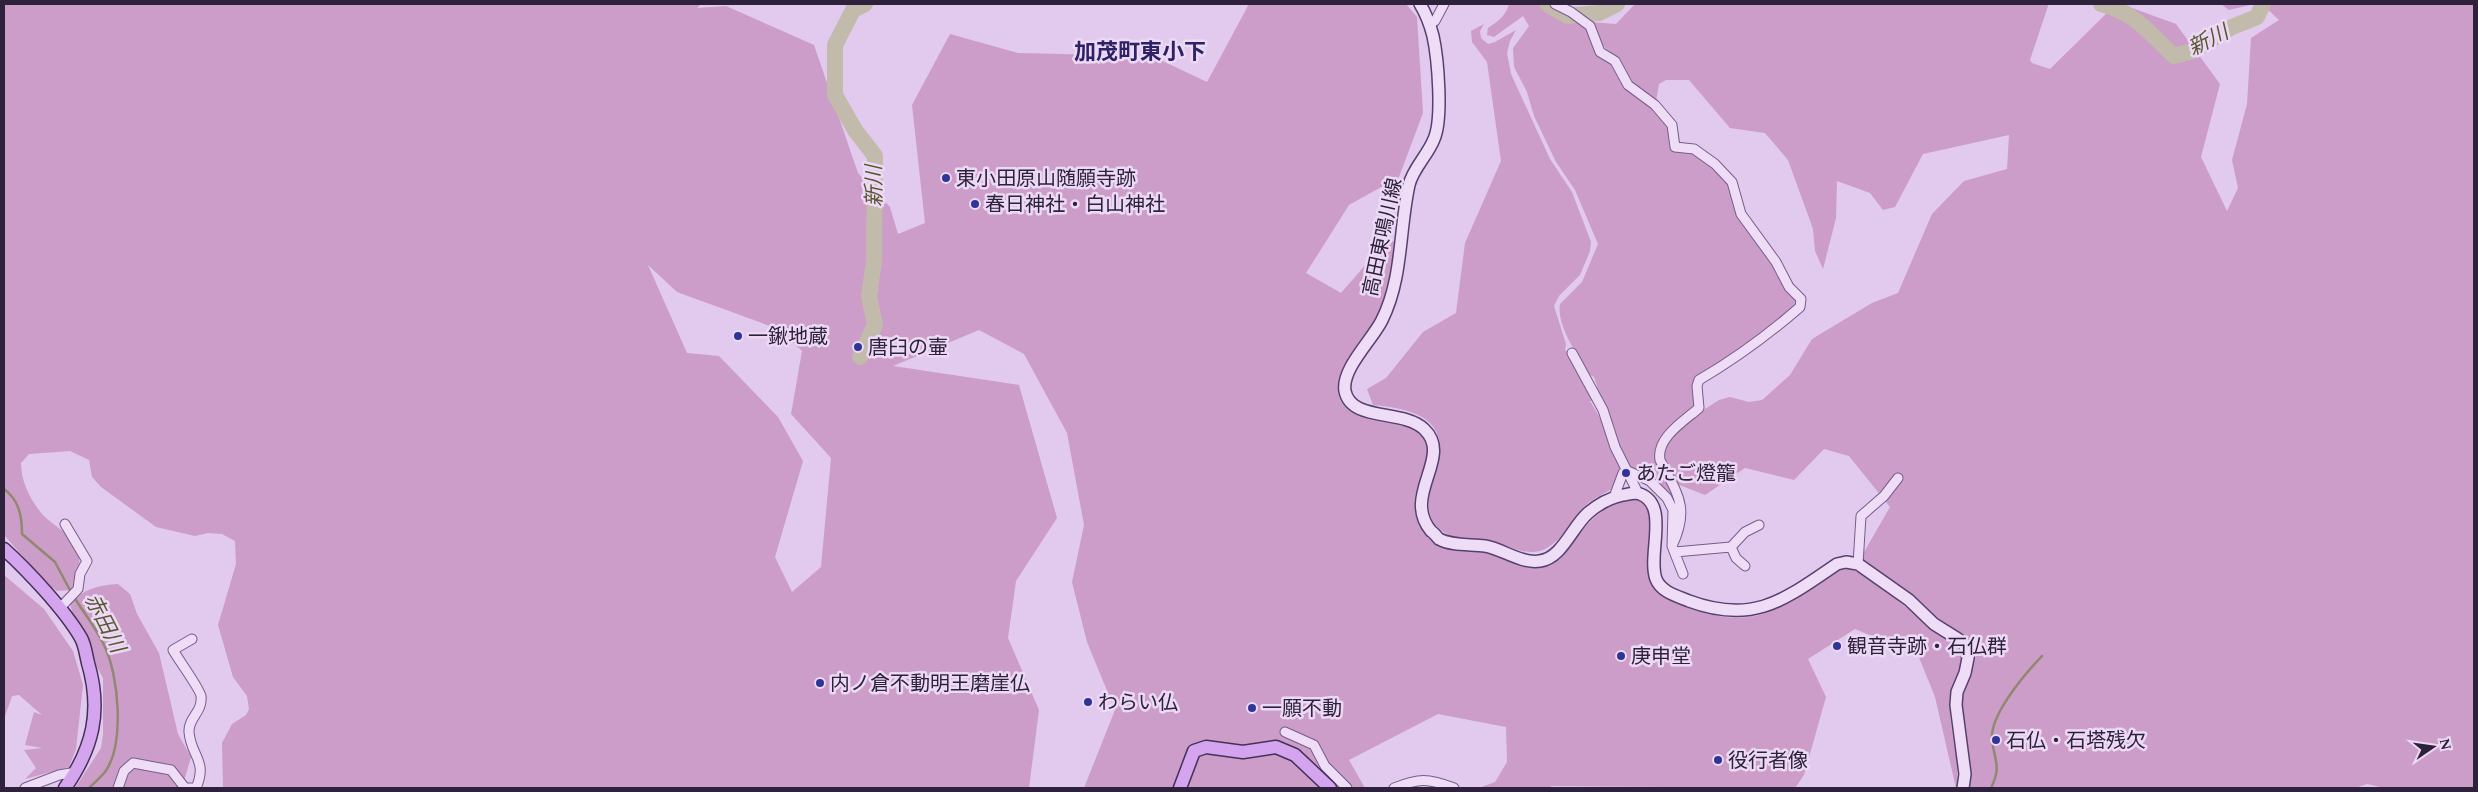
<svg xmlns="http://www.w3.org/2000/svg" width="2478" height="792" viewBox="0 0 2478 792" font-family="Spectral,'Noto Sans JP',serif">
  <rect width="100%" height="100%" fill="#e2c9ee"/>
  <path fill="#cc9dc8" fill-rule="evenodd" d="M4 4H701L697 8 726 6 814 45 858 173 890 207 898 234 925 223 912 105 950 34 1018 53 1152 56 1207 82 1249 4H1406L1417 17 1423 113 1399 177 1349 205 1306 273 1341 293 1387 240 1397 242C1394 267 1387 297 1376 319 1365 340 1338 362 1338 388 1338 430 1405 411 1423 437 1441 462 1394 498 1426 533 1428 537 1432 542 1436 544 1450 552 1469 549 1484 552 1501 556 1517 568 1534 568 1572 569 1580 502 1637 499 1641 502 1646 503 1648 508 1658 527 1633 581 1664 597 1694 612 1730 624 1763 614 1782 608 1801 594 1819 583 1828 578 1838 568 1849 569 1861 570 1909 609 1920 619 1931 630 1955 640 1961 651 1964 670 1950 685 1950 704 1949 732 1961 760 1956 788L1935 697 1918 655 1855 629 1808 659 1826 697 1804 775 1795 788 1551 786V788H1479L1495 782 1507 762 1506 727 1438 714 1349 760 1365 788H1084L1115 710 1087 642 1072 582 1084 525 1067 433 1024 354 979 330 893 366 1019 385 1057 518 1016 581 1008 638 1039 710 1029 788H223L222 743 232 724 246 715 249 709 247 696 233 677 218 625 236 564 235 541 222 534 208 533 195 536 156 527 101 487 92 477 89 460 70 451 29 454 21 463C21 482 31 502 44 516 52 524 64 530 71 539 83 556 82 575 71 590L57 591 46 583 4 535ZM648 265 677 292 778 329 802 351 791 414 831 458 821 567 792 592 775 557 803 461 778 417 719 356 687 353Z
    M1509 4H1551L1587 27 1613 65 1669 127 1670 145 1675 152H1693L1727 178 1740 217 1798 300C1793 319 1714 366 1694 379L1695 405 1658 444 1657 459 1678 505 1675 506C1668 495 1662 484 1650 477 1645 474 1637 473 1632 469 1620 460 1600 394 1594 377L1590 375C1579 358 1556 325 1560 304L1582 282 1598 244 1575 190 1556 162 1534 116 1527 92 1514 67 1513 48 1529 26 1523 16 1494 37 1487 35 1488 28C1498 21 1506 16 1509 4Z
    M1635 4H2047L2048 6 2030 60 2032 63 2050 69 2116 4H2121L2176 24 2220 84 2201 157 2227 211 2238 188 2232 160 2247 104 2251 38 2279 20 2262 4H2474V788H2385L2367 784 2355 788H1968L1961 705 1973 659 1972 647 1961 634 1937 620 1860 559 1890 507 1849 456 1824 449 1794 480 1745 468 1705 495 1677 484 1664 457 1665 445 1688 420 1719 400 1730 397 1749 402 1762 400 1790 375 1812 339 1872 303 1898 293 1932 214 1964 181 2007 169 2009 135 1923 154 1895 207 1883 210 1870 193 1837 181 1836 218 1823 269 1815 251 1813 229 1788 160 1765 133 1730 128 1689 80H1666L1659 84 1656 102 1633 85 1620 61 1600 43 1590 22 1616 24Z
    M2221 4H2254L2229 10Z
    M1484 24 1480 31 1481 38 1488 44 1495 42 1516 30 1510 41 1507 53 1511 74 1550 159 1572 192 1591 242 1590 251 1580 275 1559 296 1554 306 1566 344 1565 350 1570 354 1596 400 1590 401 1606 428 1623 465 1614 488C1607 492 1598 496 1591 501 1573 514 1563 544 1540 551 1521 556 1504 542 1486 540 1474 539 1455 540 1445 533 1390 499 1504 416 1373 405L1367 389 1386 378 1423 332 1456 313 1465 243 1501 161 1487 62 1472 42 1471 31Z
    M4 575 44 609 73 651 83 685 76 749 69 767 25 779 36 768 24 750 42 748 25 745 34 712 42 715 19 695 12 696 4 719Z
    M118 584 130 594 137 614 159 653 178 734 191 757 182 788H75L101 748 103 734V678L77 631 70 604C83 589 99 585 118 584Z"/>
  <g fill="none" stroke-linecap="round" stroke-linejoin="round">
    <path stroke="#918870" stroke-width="2.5" d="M4 489C19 500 22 516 22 534L55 562 71 592
      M74 597C84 613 96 628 104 645 119 675 125 744 105 772 100 778 94 783 89 788
      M1991 788C2002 766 1994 760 1992 739 1990 714 2026 673 2042 656"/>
    <path stroke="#c2baaa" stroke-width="16" d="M1547 4 1568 16 1599 13 1617 4
      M2101 4C2136 13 2148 32 2174 56L2193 51 2232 27 2257 17 2263 4
      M860 357 875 325 869 296 874 261 875 156 855 130 835 95V45L853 10 865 4"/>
    <g stroke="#745e8a" stroke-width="11">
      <path id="minor" d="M1555 4 1571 12 1590 26 1600 52 1615 61 1628 85 1655 105 1672 125 1675 147 1694 149 1715 164 1732 182 1741 214 1776 262 1789 287 1801 299 1800 307C1769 334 1735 359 1699 380L1697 386 1699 408C1684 421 1656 438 1660 460 1678 495 1690 508 1672 546
        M1430 24 1435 21 1444 4
        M1572 353 1603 410 1615 447 1638 493
        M1614 497 1623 473 1628 471 1650 481 1667 498 1673 510 1672 546 1683 574
        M1731 547 1745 532 1759 525
        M1675 552 1731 547 1736 558 1745 566
        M1858 564 1861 516 1884 496 1898 478
        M59 609 78 589 80 574 87 561 65 524
        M1285 732 1314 745 1325 766 1347 788
        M25 788 59 775 76 772
        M118 788 124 771 133 763 171 770 185 788
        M186 788H196C208 760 191 757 189 732 188 718 203 712 201 696 200 689 178 659 173 650L192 639
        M1394 788C1419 778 1428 778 1454 788"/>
    </g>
    <g stroke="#55416c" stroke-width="14">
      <path id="secondary" d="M1420 4C1426 14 1430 24 1433 36 1438 59 1443 119 1434 139 1428 155 1413 168 1409 185 1399 230 1403 278 1382 320 1373 339 1341 369 1345 391 1351 422 1403 409 1424 429 1454 457 1401 495 1431 531 1433 532 1438 538 1439 539 1452 546 1470 544 1485 546 1503 549 1521 564 1540 561 1562 558 1572 527 1588 513 1598 504 1610 498 1623 495 1629 494 1635 492 1640 494 1670 505 1647 555 1656 579 1661 592 1677 596 1689 601 1754 625 1784 600 1837 564L1846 562 1858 564 1909 600 1934 624 1958 639 1965 645 1968 658 1965 673 1957 692 1956 705 1965 774 1963 788"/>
    </g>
    <g stroke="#433258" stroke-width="15">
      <path id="primary" d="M4 549C27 570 65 610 81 638 85 645 86 655 88 663 102 711 93 748 65 788
        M1180 788 1194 751 1206 747 1243 752 1276 747 1295 755 1330 788"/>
    </g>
    <use href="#minor" stroke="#efddf8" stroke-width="9"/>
    <use href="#secondary" stroke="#efddf8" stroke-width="11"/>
    <use href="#primary" stroke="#d5a4ee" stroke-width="12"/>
  </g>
  <g fill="#303497" stroke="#ecd9f5" stroke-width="2">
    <circle cx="946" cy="178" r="5"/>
    <circle cx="975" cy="204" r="5"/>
    <circle cx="738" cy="336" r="5"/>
    <circle cx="858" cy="347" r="5"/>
    <circle cx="1626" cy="473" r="5"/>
    <circle cx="1837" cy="646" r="5"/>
    <circle cx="1621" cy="656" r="5"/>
    <circle cx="820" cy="683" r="5"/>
    <circle cx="1088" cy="702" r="5"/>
    <circle cx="1252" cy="708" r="5"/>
    <circle cx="1996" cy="740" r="5"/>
    <circle cx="1718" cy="760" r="5"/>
  </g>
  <g text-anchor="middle" stroke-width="5" stroke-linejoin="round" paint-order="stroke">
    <g font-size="20" fill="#2d213b" stroke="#ecd9f5" text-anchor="start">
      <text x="956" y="185">東小田原山随願寺跡</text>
      <text x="985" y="211">春日神社・白山神社</text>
      <text x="748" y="343">一鍬地蔵</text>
      <text x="868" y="354">唐臼の壷</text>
      <text x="1636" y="480">あたご燈籠</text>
      <text x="1847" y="653">観音寺跡・石仏群</text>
      <text x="1631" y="663">庚申堂</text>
      <text x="830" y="690">内ノ倉不動明王磨崖仏</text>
      <text x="1098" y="709">わらい仏</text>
      <text x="1262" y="715">一願不動</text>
      <text x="2006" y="747">石仏・石塔残欠</text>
      <text x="1728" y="767">役行者像</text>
    </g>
    <g font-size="20" fill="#2d213b" stroke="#ecd9f5">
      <text transform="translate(1382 237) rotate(-78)" y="7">高田東鳴川線</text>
    </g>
    <g font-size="21" font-style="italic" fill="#5a5631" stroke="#ecd9f5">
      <text transform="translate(2208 40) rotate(-27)" y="7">新川</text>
      <text transform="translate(874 186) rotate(-91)" y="7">新川</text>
      <text transform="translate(105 623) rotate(63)" y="7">赤田川</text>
    </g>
    <g font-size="22" font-weight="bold" fill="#2e2266" stroke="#ecd9f5">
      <text x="1140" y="59">加茂町東小下</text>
    </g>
  </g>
  <rect width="2478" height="792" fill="none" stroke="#2d213b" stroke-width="10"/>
  <g transform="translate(2433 747) rotate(77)" stroke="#ecd9f5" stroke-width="4" paint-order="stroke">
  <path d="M0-4L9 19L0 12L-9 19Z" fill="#2d213b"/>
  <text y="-8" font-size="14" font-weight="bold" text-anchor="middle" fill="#2d213b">N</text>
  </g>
</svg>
